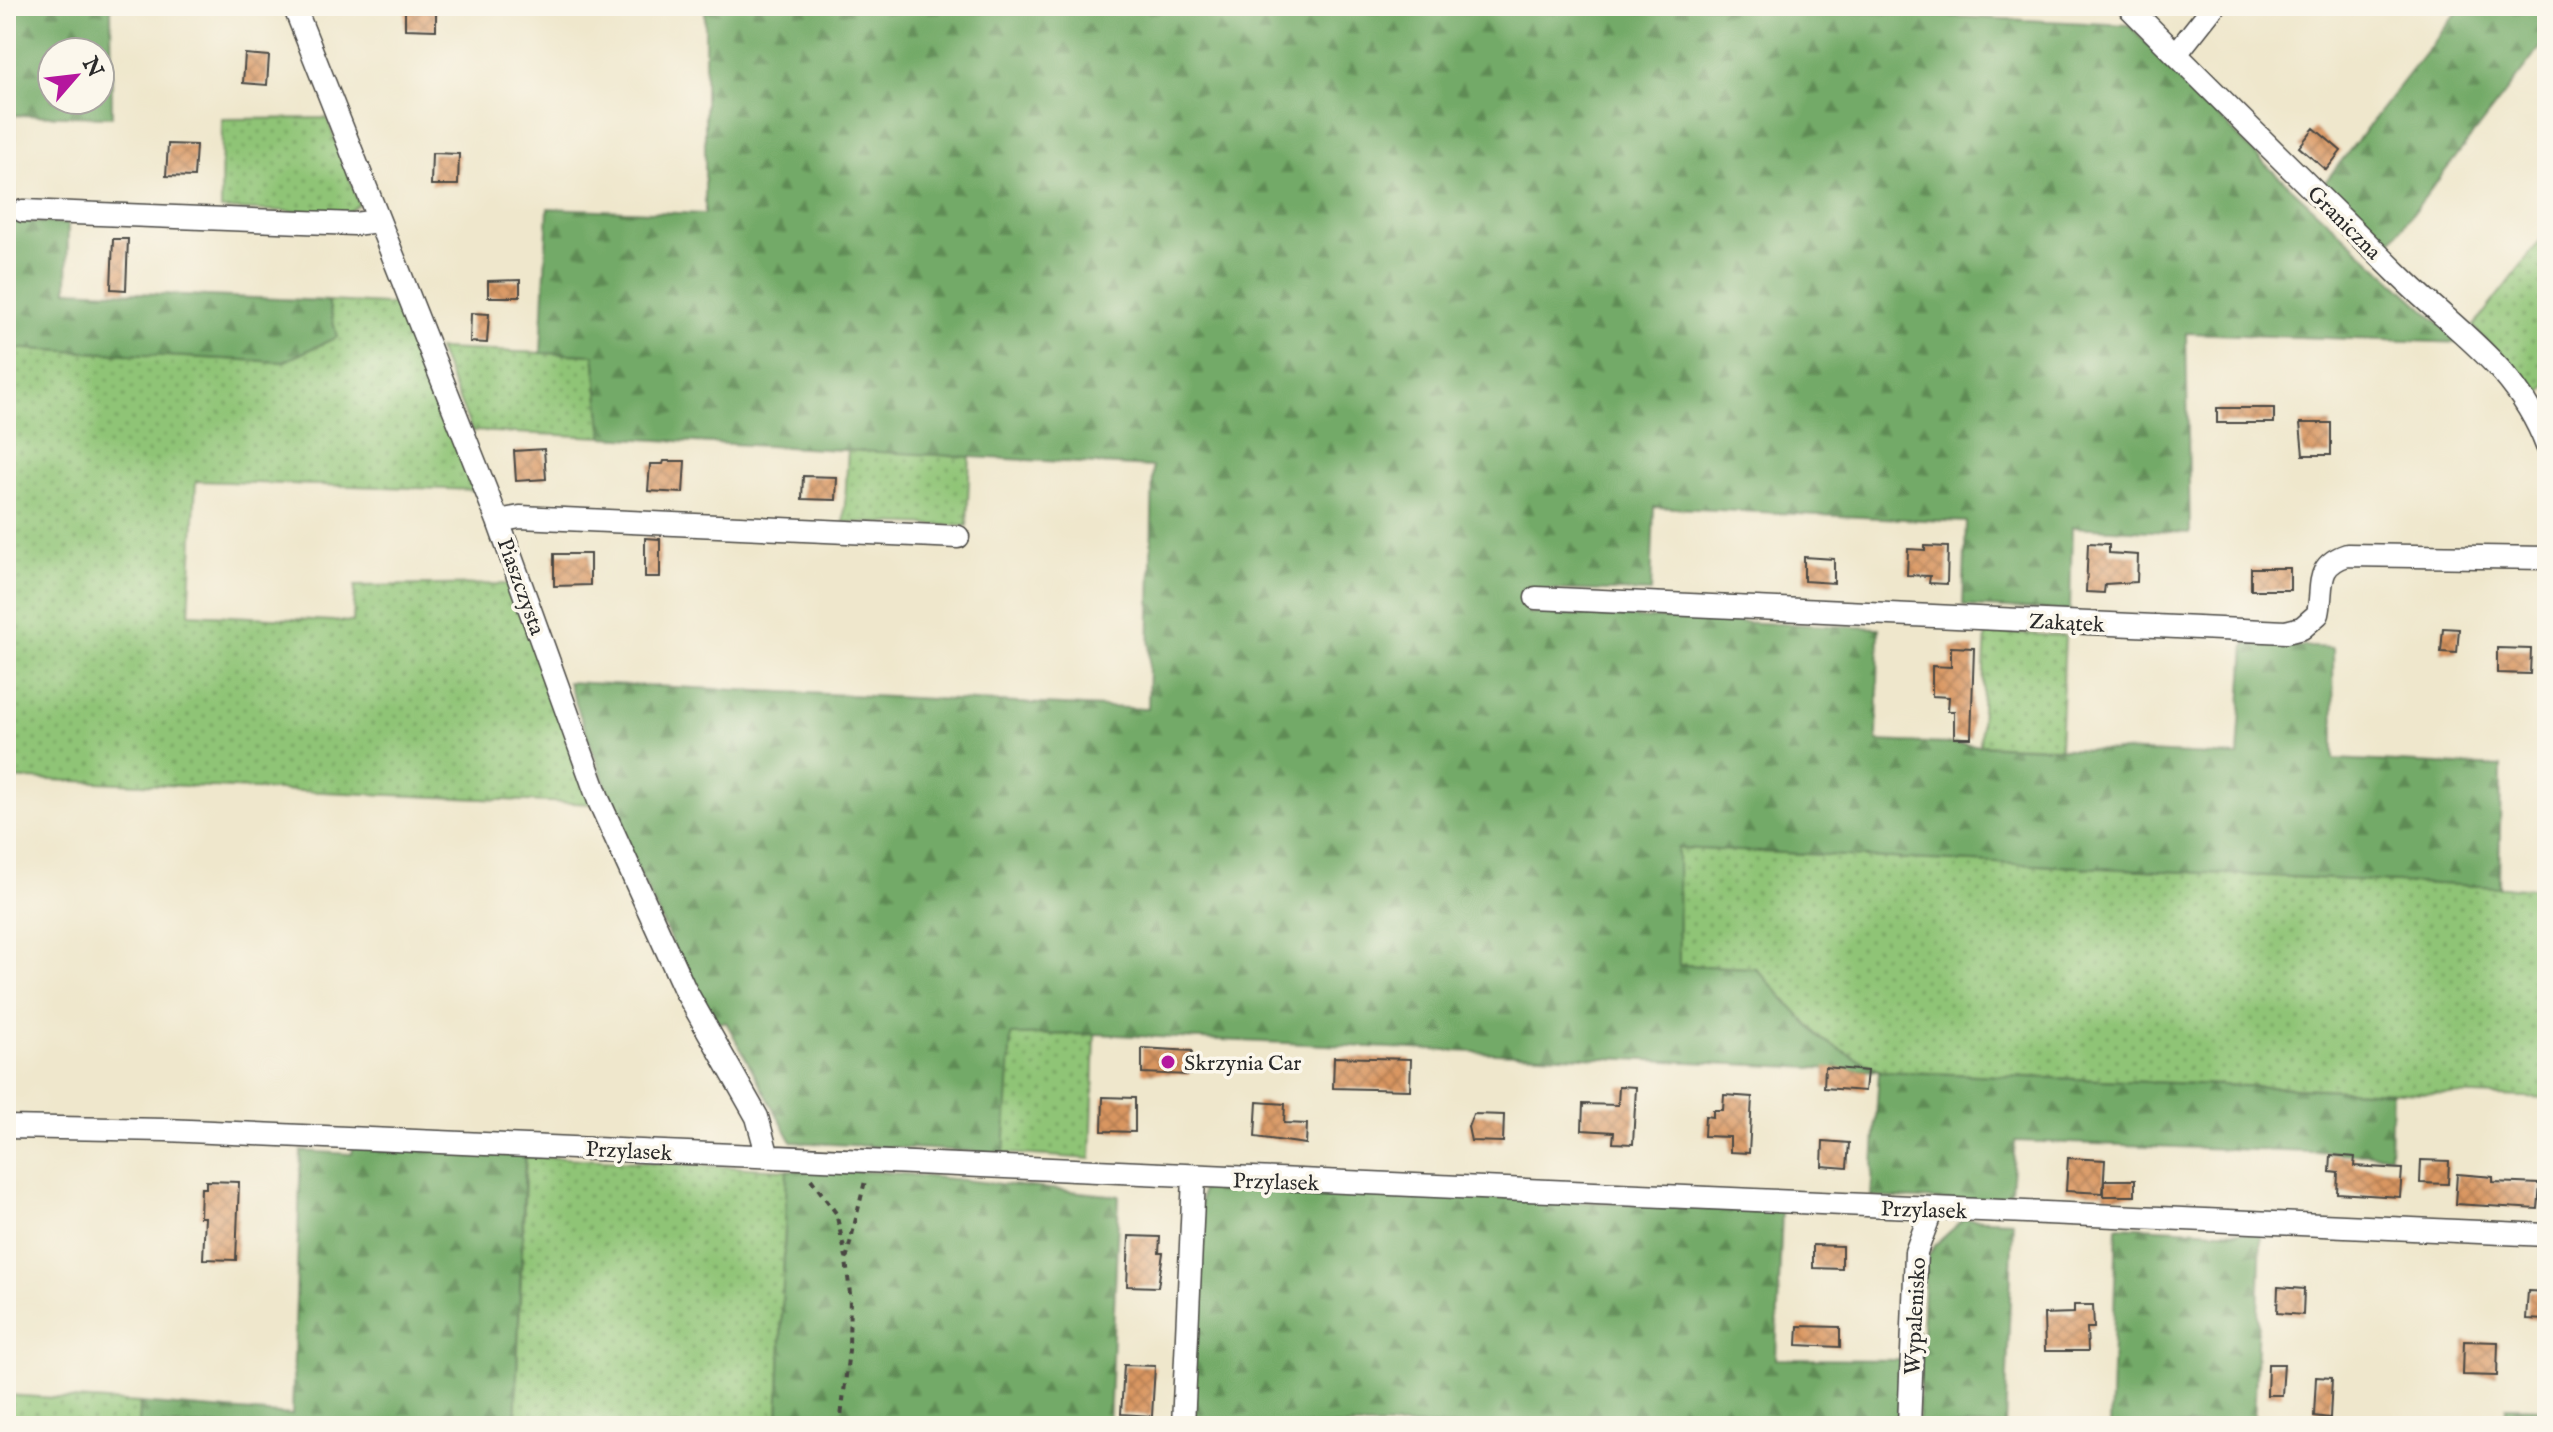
<svg xmlns="http://www.w3.org/2000/svg" width="2553" height="1432" viewBox="0 0 2553 1432" font-family="'IM FELL English',serif">
  <defs>
    <pattern id="grass-dots" width="8" height="8" patternUnits="userSpaceOnUse" patternTransform="scale(2)"><rect width="8" height="8" fill="#8fc476"/><path d="M2 2h.1M6 6h.1" fill="none" stroke="#759f61" stroke-width="1.8" stroke-linecap="round"/></pattern>
    <pattern id="forest-firs" width="22" height="20" patternUnits="userSpaceOnUse" patternTransform="scale(2)"><rect width="22" height="20" fill="#73aa67"/><path d="M5 1l3.5 6h-7zM16 11l3.5 6h-7z" fill="#5f8b55"/></pattern>
    <pattern id="building-cross-hatch" width="8" height="8" patternUnits="userSpaceOnUse" patternTransform="scale(2)"><rect width="8" height="8" fill="#d99661"/><path d="M0 0l8 8M0 8l8-8" fill="none" stroke="#b07b50"/></pattern>
  </defs>
  <rect width="100%" height="100%" fill="#fbf7ec"/>
  <filter id="ink" filterUnits="userSpaceOnUse"><feTurbulence type="fractalNoise" baseFrequency=".0125" numOctaves="2"/><feDisplacementMap in="SourceGraphic" scale="16" xChannelSelector="R" yChannelSelector="G"/><feConvolveMatrix kernelMatrix="1 2 1 2 8 2 1 2 1" color-interpolation-filters="sRGB"/></filter>
  <filter id="wash" filterUnits="userSpaceOnUse"><feTurbulence type="fractalNoise" baseFrequency=".006" numOctaves="4" result="noise"/><feDisplacementMap in="SourceGraphic" scale="32" xChannelSelector="R" yChannelSelector="G"/><feGaussianBlur stdDeviation="1.8" result="paint"/><feColorMatrix in="noise" values="0 0 0 0 0 0 0 0 0 0 0 0 0 0 0 0 0 1.4 0 .05"/><feComposite in="paint" operator="in"/></filter>
  <g filter="url(#wash)">
    <rect width="100%" height="100%" fill="#efe7cc"/>
    <path fill="url(#grass-dots)" stroke="#5d7850" stroke-width="2" d="M327 118 359 204 347 213 221 209 222 119Z
      M2547 232V385L2535 401 2520 374 2473 327Z
      M328 301 404 305 477 490 196 481 189 614 353 622 355 586 513 584 594 804 6 778V348L283 362 337 337Z
      M438 349 594 355 603 437 472 431Z
      M848 449 970 455 967 526 844 522Z
      M1986 632 2065 636 2060 748 1980 745Z
      M1677 848 2547 889V1098L1880 1071 1821 1039 1756 968 1679 965Z
      M1095 1034 1091 1159 1004 1153 1010 1035Z
      M526 1156 787 1170 778 1426H515Z
      M6 1395 140 1403 139 1426H6Z"/>
    <path fill="url(#forest-firs)" stroke="#4f6a49" stroke-width="2" fill-rule="evenodd" d="M6 6H111L112 117 14 115V221L68 224 67 290 328 301 337 337 283 362 6 348ZM52 52H100V100H52Z
      M705 6H1821V10L2129 25 2263 162 2461 343 2186 333 2190 533 2072 527 2070 611 1963 606 1966 522 1654 507 1651 592 1527 589 1528 613 1879 628 1877 741 2238 756 2245 644 2333 648 2334 759 2501 767 2499 887 1678 848 1679 965 1756 968 1821 1039 1879 1071 2392 1092 2390 1155 2015 1141 2010 1203 1871 1197 1879 1071 1095 1034 1011 1035 1004 1153 792 1142 726 1022 709 1023 629 850 568 682 1148 709 1153 467 603 437 594 355 541 353 548 208 705 214Z
      M2462 6H2547V39L2384 250 2322 186Z
      M353 1146 525 1156 515 1426H139L140 1403 292 1415 301 1151 352 1154Z
      M787 1170 885 1172 1119 1196 1109 1426H778Z
      M1202 1184 1782 1211 1776 1359 1902 1360 1899 1426H1190Z
      M1964 1219 2013 1221 2005 1426H1918L1925 1262 1936 1244Z
      M2117 1226 2261 1233 2254 1426H2110Z
      M2506 1407 2547 1408V1426H2505Z"/>
    <g id="blocks">
      <path fill="url(#building-cross-hatch)" d="M405 6H436V30L405 29Z
        M245 54 269 56 267 85 243 83Z
        M2314 128 2341 151 2326 170 2299 147Z
        M168 144 196 145 194 177 166 176Z
        M432 153 459 154 458 185H431Z
        M113 239H128L126 290 111 289Z
        M520 280V297H488V281Z
        M471 313 489 314 487 343 470 342Z
        M2217 408H2274V423H2217Z
        M2300 423H2331V455H2303Z
        M544 449 546 479 516 481 514 451Z
        M664 461H685L683 493 648 491 650 464H663Z
        M803 476 837 477 836 500 802 499Z
        M645 538 660 539V577H645Z
        M2088 543 2109 544V553L2138 555 2137 582 2105 584 2104 593 2086 592Z
        M1925 546 1948 547 1947 584 1929 583 1930 576 1907 575 1908 549 1925 550Z
        M554 554H590V585L554 586Z
        M1804 557 1834 559V583L1804 581Z
        M2251 568H2290V590H2251Z
        M2443 628 2459 629 2457 653 2441 652Z
        M1951 647 1974 648 1971 738H1954V711H1948L1949 697 1932 696V666L1951 667Z
        M2497 648 2531 649 2530 674 2497 673Z
        M1142 1048 1192 1051 1190 1075 1142 1073Z
        M1334 1057 1411 1059 1410 1090 1333 1088Z
        M1825 1067 1867 1071 1865 1091 1824 1088Z
        M1619 1086 1636 1087 1633 1144 1613 1143 1614 1132 1582 1130 1583 1104 1618 1105Z
        M1724 1095 1752 1097 1749 1153 1730 1152V1137L1704 1136 1705 1116 1713 1117V1110H1723Z
        M1103 1097 1135 1098V1132L1102 1131Z
        M1257 1102 1285 1104 1284 1123 1307 1124 1306 1144 1255 1137Z
        M1473 1114 1504 1115 1503 1142 1471 1141 1468 1127Z
        M1823 1141 1849 1143 1847 1168 1822 1166Z
        M2331 1155 2355 1157 2354 1166 2402 1169 2400 1197 2337 1193 2338 1173 2330 1172Z
        M2068 1158 2105 1160 2103 1193 2066 1191Z
        M2421 1160 2449 1161 2448 1184 2420 1183Z
        M2457 1174 2493 1177V1182L2540 1184 2538 1209 2455 1204Z
        M2104 1180H2135V1196H2104Z
        M206 1181 239 1182 236 1260 203 1259 205 1217H200L201 1188H206Z
        M1129 1236 1160 1237 1159 1253H1163L1158 1287 1127 1286Z
        M1813 1245 1842 1246V1269L1813 1268Z
        M2278 1287 2304 1289 2303 1315 2277 1313Z
        M2528 1291 2547 1292V1320L2526 1319Z
        M2074 1305H2093L2094 1328H2087L2088 1351H2045L2044 1314 2074 1313Z
        M1798 1326 1840 1327V1347L1797 1345Z
        M2464 1341 2498 1342 2497 1376 2463 1375Z
        M2268 1364H2284L2282 1395H2267Z
        M1124 1365 1155 1366 1152 1416 1121 1414Z
        M2316 1377 2332 1378 2330 1418 2314 1416Z"/>
    </g>
  </g>
  <g filter="url(#ink)">
    <use href="#blocks" fill-opacity="0" stroke="#484743" stroke-width="2"/>
    <g fill="none" stroke-linecap="round" stroke-linejoin="round">
      <g stroke="#484743" stroke-width="25">
        <path id="minor" d="M294 6 498 521 599 801 685 990 757 1117 768 1157
          M2128 6C2217 96 2307 184 2397 273 2455 331 2517 366 2547 446
          M2176 54 2214 6
          M23 211 354 224 379 221
          M498 521 520 517 958 537
          M1536 598 2286 632 2302 628 2318 614C2324 585 2314 566 2347 555L2547 558
          M6 1127 166 1130 2547 1235
          M1183 1426 1194 1177
          M1909 1426 1916 1252 1932 1209"/>
      </g>
      <path stroke="#484743" stroke-width="4" stroke-dasharray="6 6" stroke-linecap="butt" d="M811 1179 836 1213 846 1257
        M840 1426 849 1350 850 1294 846 1260 865 1181"/>
      <use href="#minor" stroke="#fff" stroke-width="22"/>
    </g>
  </g>
  <circle fill="#b5179e" stroke="#fbf7ec" stroke-width="3" cx="1168" cy="1062" r="8"/>
  <g text-anchor="middle" stroke-width="7" stroke-linejoin="round" paint-order="stroke">
    <g font-size="22" fill="#2b2b2b" stroke="#fbf7ec">
      <text transform="translate(2345 222) rotate(45)" y="8">Graniczna</text>
      <text transform="translate(522 586) rotate(70)" y="8">Piaszczysta</text>
      <text transform="translate(2067 622) rotate(3)" y="8">Zakątek</text>
      <text transform="translate(629 1150) rotate(3)" y="8">Przylasek</text>
      <text transform="translate(1276 1181) rotate(2)" y="8">Przylasek</text>
      <text transform="translate(1924 1209) rotate(2)" y="8">Przylasek</text>
      <text transform="translate(1914 1316) rotate(-87)" y="8">Wypalenisko</text>
    </g>
    <g font-size="22" fill="#2b2b2b" stroke="#fbf7ec" text-anchor="start">
      <text x="1184" y="1070">Skrzynia Car</text>
    </g>
  </g>
  <rect width="2553" height="1432" fill="none" stroke="#fbf7ec" stroke-width="32"/>
  <g transform="translate(76 76) rotate(62)"><circle r="38" fill="#fbf7ec" stroke="#a8a59f" stroke-width="2"/>
  <path d="M0-6L14 30L0 20L-14 30Z" fill="#b5179e"/>
  <text y="-12" font-size="22" font-weight="bold" text-anchor="middle" fill="#2b2b2b">N</text>
  </g>
</svg>
